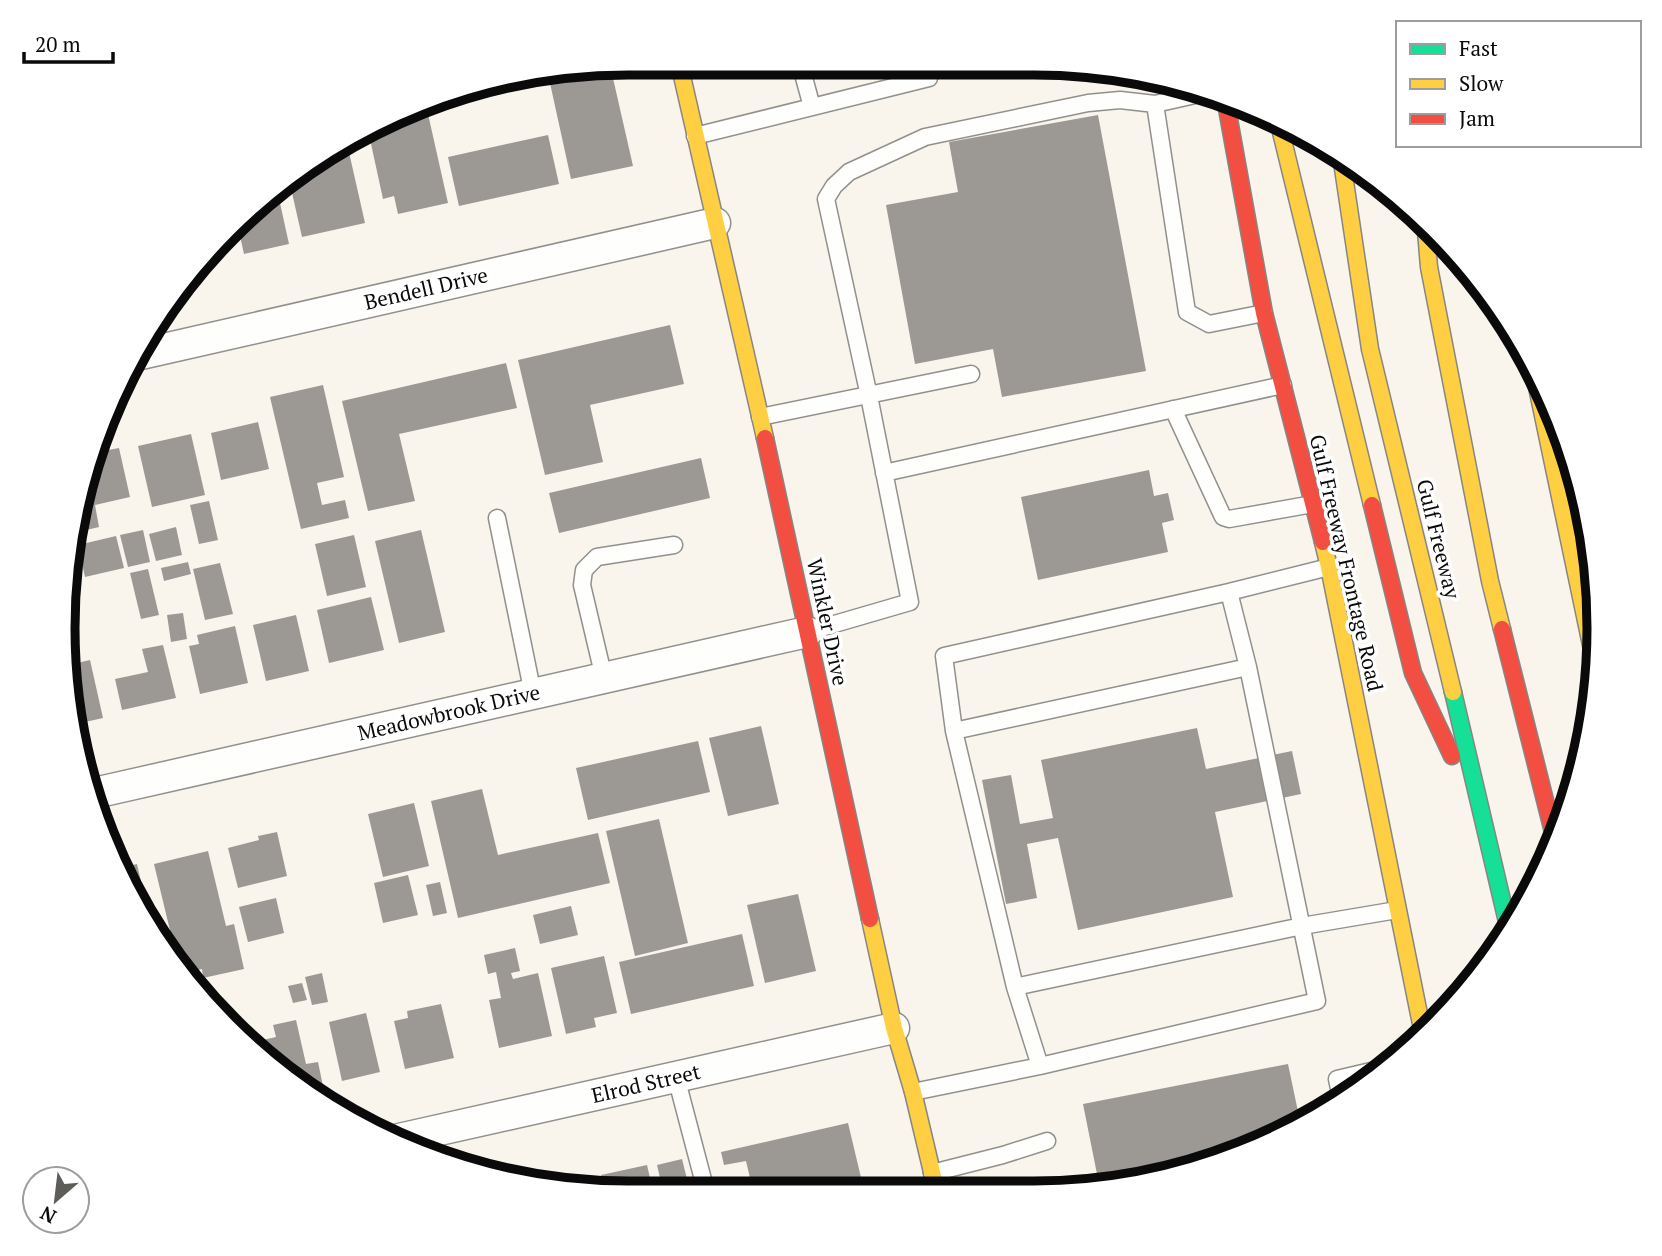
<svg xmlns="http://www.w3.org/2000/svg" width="1662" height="1256" viewBox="0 0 1662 1256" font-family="'PT Serif',serif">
  <rect width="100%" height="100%" fill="#f9f5ed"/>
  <path fill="#9c9894" d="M854 64H913V65L856 75Z
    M610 65 633 166 571 179 548 74Z
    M426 105 448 203 398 214 394 196 383 199 368 130Z
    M1098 115 1146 371 1002 397 993 349 915 364 886 205 958 192 949 142Z
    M548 135 559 184 459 206 448 157Z
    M346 139 365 223 302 237 290 184Z
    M278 194 289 244 244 254 238 227Z
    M216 245 220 261 196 266 203 255Z
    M670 325 684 384 590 405 603 462 545 475 518 360Z
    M506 363 517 408 399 434 415 501 368 511 342 401Z
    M323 385 344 477 317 483 322 505 345 500 349 518 301 529 270 397Z
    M258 422 269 469 221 480 211 433Z
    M191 434 205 495 152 507 138 446Z
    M119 448 130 497 95 505 99 527 78 532 74 516 97 449 98 452Z
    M701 458 710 498 559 533 549 493Z
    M1149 470 1154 496 1168 493 1174 520 1162 523 1168 552 1038 580 1021 497Z
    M209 501 218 540 199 544 190 505Z
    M176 527 182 555 156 561 149 534Z
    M143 530 150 562 128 567 120 535Z
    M421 530 445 632 399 643 375 541Z
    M354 535 366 587 327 596 315 544Z
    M116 536 124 568 85 577 78 545Z
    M188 562 191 574 164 581 161 568Z
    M220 563 233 614 205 620 193 569Z
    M148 569 159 615 141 619 130 573Z
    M371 597 384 650 329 663 317 610Z
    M183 613 187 639 171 642 167 615Z
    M296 615 309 671 266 681 253 625Z
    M235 626 248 683 200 694 189 646 199 644 197 635Z
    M163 645 176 698 122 710 115 679 148 672 142 649Z
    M90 660 103 718 76 724 64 666Z
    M761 726 779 804 728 816 709 738Z
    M1197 728 1206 769 1292 751 1301 794 1215 812 1233 897 1078 930 1058 838 1027 844 1037 898 1006 904 982 780 1011 775 1020 824 1053 818 1041 760Z
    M698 741 710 792 588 820 576 768Z
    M482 789 498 855 598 833 610 883 458 918 431 801Z
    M414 803 429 866 383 877 368 814Z
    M659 819 688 943 635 956 606 831Z
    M277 832 287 876 238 888 228 848 259 840 258 836Z
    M208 851 226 926 234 924 244 969 203 978 202 969 182 974 180 972 154 864Z
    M137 864 147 908 146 909 124 867Z
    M408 875 418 915 383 923 374 883Z
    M440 882 447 913 433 916 426 885Z
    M798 894 816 971 765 983 747 905Z
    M276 898 284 933 248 942 239 907Z
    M571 906 578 935 540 944 533 915Z
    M742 934 754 986 631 1014 619 962Z
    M515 948 520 971 511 973 513 979 538 973 552 1036 499 1048 489 1000 501 998 496 972 488 974 484 955Z
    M604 956 617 1013 594 1018 596 1027 566 1034 551 968Z
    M322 973 328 1002 312 1005 305 977Z
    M302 983 307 1000 293 1003 288 986Z
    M441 1004 454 1058 405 1069 394 1021 408 1018 407 1011Z
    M366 1013 380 1072 342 1081 329 1022Z
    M230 1014 234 1030 221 1016Z
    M296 1020 306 1064 318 1062 323 1086 307 1089 257 1054 254 1042 276 1037 273 1025Z
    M1288 1064 1300 1121 1250 1150 1108 1188H1084L1082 1177 1097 1174 1083 1104Z
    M848 1123 864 1190 753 1191 746 1161 724 1165 721 1152Z
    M682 1159 690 1191H663L657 1165Z
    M647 1165 653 1191 605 1192 601 1175Z
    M576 1180 579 1190 554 1186Z"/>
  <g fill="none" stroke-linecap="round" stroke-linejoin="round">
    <g stroke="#92908c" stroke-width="19">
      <path id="lane" d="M800 63 812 107
        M1018 68 1031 64
        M1204 93 1155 104 1187 312 1209 324 1264 313
        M695 136 929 78
        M1173 409 1223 517 1229 519 1313 504
        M760 417 971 374
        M884 473 1283 385
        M497 518 533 694
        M807 632 910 602 869 396 826 199 834 186 849 172 925 137 1088 103 1120 100 1155 104
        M604 678 582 585 584 570 597 557 674 545
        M954 731 1248 667
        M1015 987 1302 926 1397 910
        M1040 1066 1015 987 954 731 944 656 1229 592 1329 567
        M676 1077 706 1191
        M913 1092 1040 1066 1317 1001 1248 667 1229 592
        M1341 1098 1337 1079 1388 1067
        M932 1173 1003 1155 1047 1141"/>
    </g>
    <g stroke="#92908c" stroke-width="33">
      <path id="street" d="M137 355 715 223
        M90 794 807 632
        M399 1139 894 1028"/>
    </g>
    <g stroke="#888683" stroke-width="19">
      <path id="fast" d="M1453 692 1509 930"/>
    </g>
    <g stroke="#888683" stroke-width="19">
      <path id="slow" d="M679 63 765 438
        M1280 128 1372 505
        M1341 155 1370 349 1453 692
        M1426 231 1429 267 1490 581 1502 629
        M1532 363 1595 664
        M1323 542 1329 567 1423 1034
        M870 919 894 1028 913 1092 936 1189"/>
    </g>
    <g stroke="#888683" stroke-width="19">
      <path id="jam" d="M1226 103 1264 313 1323 542
        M765 438 870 919
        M1372 505 1413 673 1452 756
        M1502 629 1555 840"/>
    </g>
    <use href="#lane" stroke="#fefefc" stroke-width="16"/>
    <use href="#street" stroke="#fefefc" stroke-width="30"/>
    <use href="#fast" stroke="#16e098" stroke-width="16"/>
    <use href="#slow" stroke="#ffcf43" stroke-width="16"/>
    <use href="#jam" stroke="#f24e42" stroke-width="16"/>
  </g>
  <g text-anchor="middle" stroke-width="7" stroke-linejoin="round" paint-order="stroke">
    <g font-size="21" fill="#0a0a0a" stroke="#fff">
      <text transform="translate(426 289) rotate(-13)" y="7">Bendell Drive</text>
      <text transform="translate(1438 539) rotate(76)" y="7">Gulf Freeway</text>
      <text transform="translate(1346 563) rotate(77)" y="7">Gulf Freeway Frontage Road</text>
      <text transform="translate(827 622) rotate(78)" y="7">Winkler Drive</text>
      <text transform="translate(449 713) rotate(-13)" y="7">Meadowbrook Drive</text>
      <text transform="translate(646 1084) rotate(-13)" y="7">Elrod Street</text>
    </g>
  </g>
  <path d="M0 0H1662V1256H0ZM628 75H1034A553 553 0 0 1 1587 628V628A553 553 0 0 1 1034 1181H628A553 553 0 0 1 75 628V628A553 553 0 0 1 628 75Z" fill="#fff" fill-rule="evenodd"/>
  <path fill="none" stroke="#0a0a0a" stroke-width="9" d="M628 75H1034A553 553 0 0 1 1587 628V628A553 553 0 0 1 1034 1181H628A553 553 0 0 1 75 628V628A553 553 0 0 1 628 75Z"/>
  <rect x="1396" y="21" width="245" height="126" fill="#ffffff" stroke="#9d9d9d" stroke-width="2"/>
  <rect x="1410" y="44" width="35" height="10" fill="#16e098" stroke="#9d9d9d" stroke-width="2"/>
  <text x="1459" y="56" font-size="21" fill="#0a0a0a">Fast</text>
  <rect x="1410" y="79" width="35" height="10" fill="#ffcf43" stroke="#9d9d9d" stroke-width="2"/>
  <text x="1459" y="91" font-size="21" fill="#0a0a0a">Slow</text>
  <rect x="1410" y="114" width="35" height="10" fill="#f24e42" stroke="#9d9d9d" stroke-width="2"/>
  <text x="1459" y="126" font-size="21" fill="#0a0a0a">Jam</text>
  <g transform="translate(56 1200) rotate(208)"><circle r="33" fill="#ffffff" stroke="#9d9d9d" stroke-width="2"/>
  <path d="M0-5L12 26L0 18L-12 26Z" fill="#5e5c59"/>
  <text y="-10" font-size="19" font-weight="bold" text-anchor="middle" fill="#0a0a0a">N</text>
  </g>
  <path d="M24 52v10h89v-10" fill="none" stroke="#0a0a0a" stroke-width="3.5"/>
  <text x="35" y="52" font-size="21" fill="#0a0a0a" stroke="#ffffff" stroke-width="5" paint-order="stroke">20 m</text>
</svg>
